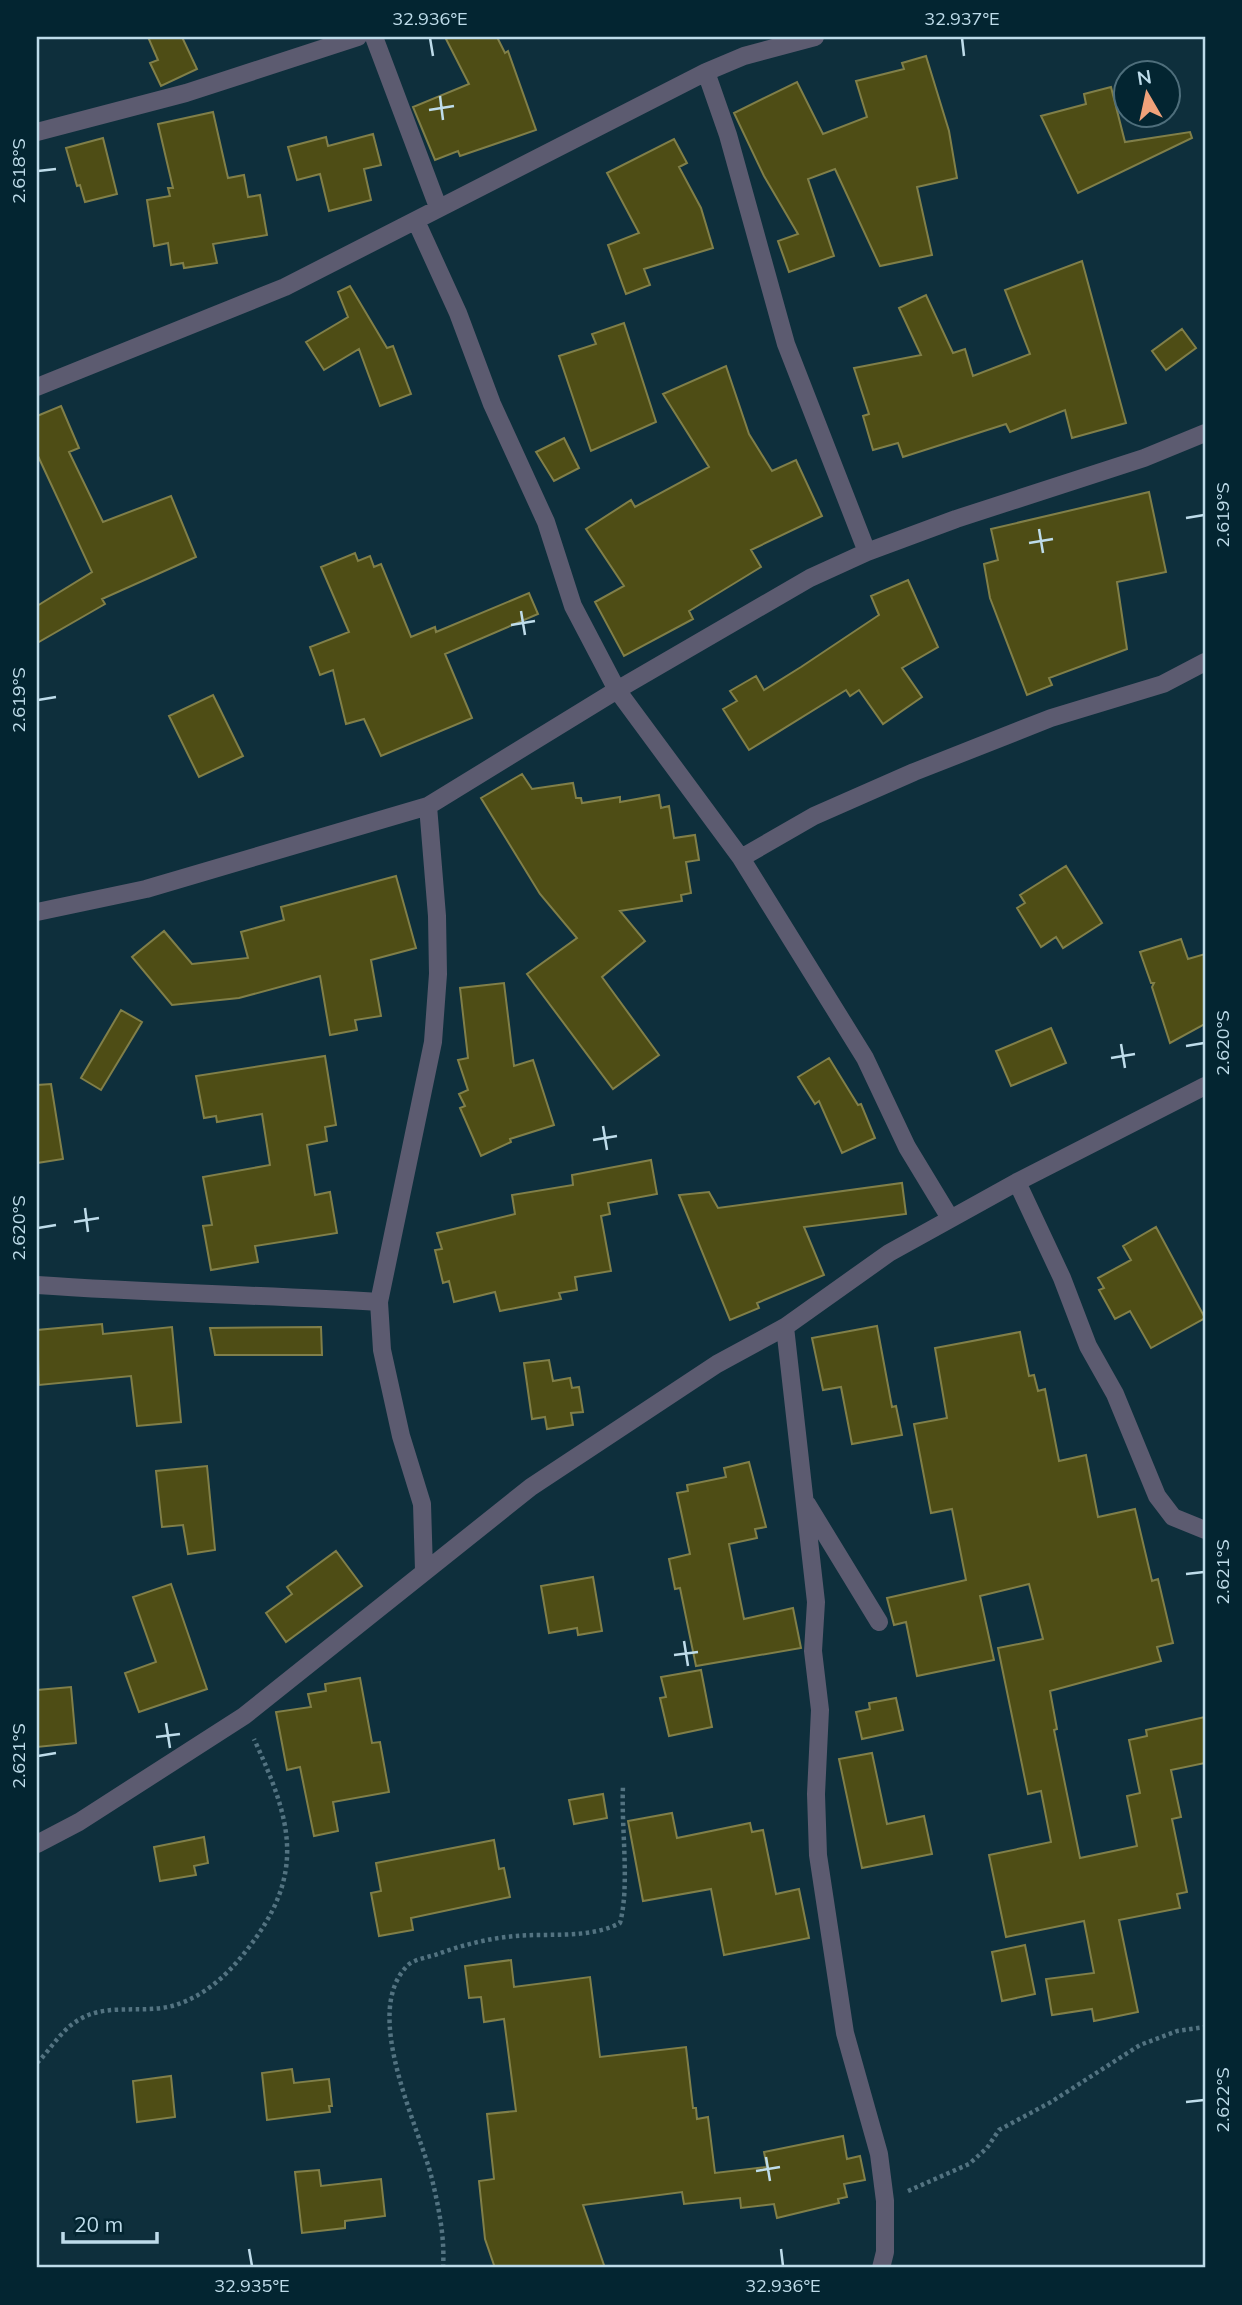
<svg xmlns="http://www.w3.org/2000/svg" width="1242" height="2305" viewBox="0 0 1242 2305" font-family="Mulish,sans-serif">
  <rect width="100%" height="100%" fill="#0e2f3c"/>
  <path fill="#4e4d15" stroke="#807f49" stroke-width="2" d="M148 37H182L197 69 161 86 150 63 158 60Z
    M445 37H497L505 53 508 51 536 130 460 156 458 151 435 160 413 107 469 84Z
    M926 56 949 131 957 178 917 187 932 255 880 266 835 169 808 179 834 256 789 272 778 241 798 234 764 176 734 113 797 82 823 134 867 117 856 81 904 69 902 63Z
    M1111 87 1125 142 1190 132 1192 138 1078 193 1041 116 1086 104 1084 94Z
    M213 112 228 178 244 175 248 197 260 195 267 235 213 244 217 263 184 268 183 263 171 265 168 243 154 246 147 200 170 196 168 188H173L158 124Z
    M373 134 381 165 364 169 371 200 329 211 320 174 297 180 288 147 326 137 328 146Z
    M103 138 117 194 85 202 80 185 77 186 66 148Z
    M674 139 687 163 679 167 701 208 713 248 644 269 650 285 626 294 608 245 639 233 607 173Z
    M1082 261 1126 423 1072 438 1065 410 1010 432 1006 424 903 457 898 443 873 450 863 416 869 414 854 368 921 355 899 308 926 295 953 353 965 349 973 376 1030 354 1005 290Z
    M350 286 387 348 393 346 411 394 380 406 359 349 324 370 306 342 348 317 338 292Z
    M624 323 656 422 591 451 559 356 596 344 592 334Z
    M1182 329 1196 348 1166 370 1152 351Z
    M726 366 749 434 772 471 796 460 822 516 751 550 761 567 689 611 693 619 624 656 595 602 624 586 586 529 631 500 635 507 709 467 663 394Z
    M61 406 79 448 69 452 103 522 171 496 196 557 102 599 105 604 37 643V606L92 572 37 454V416Z
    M564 438 579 468 554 481 536 452Z
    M1149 492 1166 572 1117 582 1127 649 1049 678 1052 685 1027 695 990 598 984 564 998 560 991 529Z
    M355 553 358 561 370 556 374 567 381 564 411 637 435 627 436 632 529 593 538 614 445 654 472 718 381 756 364 719 346 724 333 670 320 675 310 647 349 632 321 567Z
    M908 580 938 647 902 668 922 697 883 724 859 690 850 696 846 690 749 750 723 709 737 701 730 691 756 676 764 690 801 667 879 615 871 596Z
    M213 695 243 756 199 777 169 716Z
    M522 774 532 789 573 783 576 798H581L582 803 620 797V802L659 795 661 808 669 806 674 838 695 835 699 860 686 862 691 893 681 895 682 901 620 911 645 941 602 977 659 1055 613 1089 527 974 577 938 540 894 481 798Z
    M1066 866 1102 923 1063 948 1056 937 1041 947 1017 908 1025 903 1020 895Z
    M396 876 416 948 371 960 381 1016 355 1020 357 1030 330 1035 320 976 239 998 172 1005 132 957 164 931 192 964 248 958 241 932 284 920 281 907Z
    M1181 939 1188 959 1205 954V1024L1170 1043 1152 987 1154 983H1151L1140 952Z
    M504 983 514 1066 533 1060 554 1125 510 1139 511 1142 481 1156 460 1108 465 1106 459 1094 468 1090 458 1060 468 1058 460 988Z
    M121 1010 142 1022 101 1090 81 1078Z
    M1051 1028 1066 1063 1011 1086 996 1051Z
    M325 1056 336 1125 325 1127 327 1141 307 1145 315 1195 330 1192 337 1233 255 1246 258 1262 211 1270 203 1226 212 1225 203 1177 270 1165 262 1114 217 1122 216 1116 204 1118 196 1076Z
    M829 1058 858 1105 861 1104 875 1138 842 1153 819 1101 815 1104 798 1077Z
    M51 1084 63 1159 37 1163V1085Z
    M651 1160 657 1194 608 1203 610 1214 601 1216 611 1271 575 1277 577 1290 559 1293 561 1299 500 1311 495 1292 454 1302 449 1281 443 1283 435 1250 442 1249 437 1233 515 1214 512 1195 573 1185 572 1175Z
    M902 1183 906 1214 804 1227 824 1275 757 1303 759 1308 730 1320 679 1195 709 1192 718 1208Z
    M1156 1227 1205 1318 1151 1348 1130 1311 1115 1319 1099 1290 1104 1288 1098 1278 1131 1260 1123 1246Z
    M102 1324 103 1334 172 1327 181 1422 137 1426 131 1376 39 1385 37 1330Z
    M877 1326 892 1407 896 1406 902 1435 852 1444 841 1387 823 1390 812 1338Z
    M321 1327 322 1355H215L210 1328Z
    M1020 1332 1029 1376 1034 1375 1038 1391 1045 1389 1059 1461 1086 1455 1098 1517 1135 1509 1152 1581 1158 1579 1173 1643 1157 1647 1161 1661 1050 1691 1057 1729 1054 1730 1080 1858 1137 1846 1127 1796 1140 1793 1129 1740 1147 1736 1146 1730 1205 1717V1763L1171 1770 1181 1817 1172 1819 1187 1892 1177 1894 1180 1908 1119 1920 1138 2012 1094 2021 1092 2009 1052 2015 1046 1979 1094 1973 1084 1921 1006 1937 989 1855 1051 1842 1041 1791 1028 1794 998 1648 1043 1639 1029 1584 980 1596 994 1660 917 1676 906 1622 894 1625 887 1598 966 1580 952 1509 931 1513 914 1424 947 1418 935 1348Z
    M549 1360 553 1381 570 1378 572 1388 579 1387 583 1412 571 1413 573 1425 547 1429 545 1417 532 1419 524 1363Z
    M749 1462 766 1527 755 1529 757 1538 729 1544 744 1619 793 1608 801 1648 696 1666 680 1588 675 1589 669 1559 690 1554 677 1493 688 1491 687 1485 726 1477 724 1468Z
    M207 1466 215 1550 188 1554 183 1525 162 1527 156 1471Z
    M336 1551 362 1586 286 1642 266 1613 292 1594 287 1587Z
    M593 1577 602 1631 578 1635 577 1628 549 1633 541 1586Z
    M171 1584 207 1689 139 1712 125 1673 156 1662 133 1597Z
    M701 1670 712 1727 669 1736 660 1698 666 1697 661 1677Z
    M360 1678 372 1743 380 1742 389 1792 333 1802 338 1831 314 1836 300 1767 287 1770 276 1712 311 1707 308 1694 326 1691 325 1684Z
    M71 1687 76 1743 37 1747V1690Z
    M896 1698 903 1730 862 1739 856 1712 870 1709 869 1703Z
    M872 1753 887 1824 924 1816 932 1854 862 1868 839 1759Z
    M603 1794 607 1818 574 1824 569 1800Z
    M672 1813 677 1838 750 1823 752 1832 763 1830 776 1894 799 1889 809 1938 724 1955 711 1889 643 1901 628 1821Z
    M204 1837 208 1863 194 1866 196 1875 160 1881 154 1847Z
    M494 1840 499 1869 504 1868 510 1897 411 1918 413 1930 379 1936 371 1893 381 1891 376 1863Z
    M1025 1945 1035 1994 1002 2001 992 1952Z
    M511 1960 514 1987 590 1977 600 2057 686 2047 693 2108H696L697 2119 708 2117 715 2173 767 2167 764 2152 843 2136 847 2159 860 2156 865 2180 844 2184 847 2197 838 2199 839 2203 777 2218 774 2204 741 2208 740 2198 684 2204 682 2192 583 2205 605 2268H495L485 2239 479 2181 494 2179 487 2114 516 2111 504 2019 484 2022 481 1997 469 1998 465 1966Z
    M292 2069 294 2083 329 2079 332 2106H329L330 2112 267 2120 262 2073Z
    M171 2076 175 2117 137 2122 133 2081Z
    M319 2170 321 2186 381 2179 385 2216 345 2221V2228L302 2233 295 2172Z"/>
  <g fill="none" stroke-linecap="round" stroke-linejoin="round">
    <path stroke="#537381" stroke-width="4.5" stroke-dasharray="3.5 3.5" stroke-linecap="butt" d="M37 2063C52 2048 62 2028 82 2018 111 2002 150 2016 181 2003 208 1993 229 1973 246 1951 307 1874 292 1822 254 1739
      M908 2191 969 2164 987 2148 999 2130 1051 2102 1140 2045 1177 2031 1205 2027
      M443 2268C445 2238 439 2209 432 2179 419 2126 360 2012 408 1965 415 1959 429 1957 438 1954 462 1945 490 1938 516 1936 550 1933 589 1939 620 1923 630 1885 621 1829 623 1786"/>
    <path stroke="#5c5b70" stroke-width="18" d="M374 37 438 207
      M706 72 728 135 786 344 867 552
      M37 132 186 93 358 37
      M416 221 458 313 492 404 546 522 573 606 617 690 741 858 865 1058 907 1147 950 1218
      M37 387 285 287 706 72 744 56 815 37
      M741 858 814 816 914 772 1051 718 1163 684 1205 662
      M37 912 146 889 428 806 617 690 810 578 867 552 956 519 1144 458 1205 433
      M1017 1182 1062 1278 1088 1346 1115 1394 1157 1496 1173 1517 1205 1530
      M37 1285C151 1293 265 1295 379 1302
      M785 1327 816 1602 813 1651 820 1710 816 1794 818 1855 845 2033 879 2154 885 2201V2252L881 2268
      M807 1504 879 1622
      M424 1570 422 1504 401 1436 382 1350 379 1302 433 1042 438 974 437 916 428 806
      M37 1844 79 1822 244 1716 531 1487 717 1364 785 1327 889 1253 1017 1182 1205 1086"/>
  </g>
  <path fill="none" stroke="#bedcea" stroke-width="2.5" d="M430 38 433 56M962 38 964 56M440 96 443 120M429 110 454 106M38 171 56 169M1186 518 1204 515M1039 529 1043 553M1029 543 1053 539M521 611 525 635M511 625 535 621M38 700 56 697M1121 1044 1125 1068M1186 1046 1204 1043M1111 1058 1135 1054M603 1126 607 1150M593 1140 617 1136M85 1208 88 1232M74 1222 99 1218M38 1228 56 1225M1186 1574 1204 1572M684 1641 688 1666M674 1655 698 1652M166 1723 170 1748M156 1737 180 1734M38 1756 56 1753M1186 2102 1204 2100M766 2157 770 2181M756 2171 780 2167M249 2249 252 2266M781 2249 783 2266"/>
  <rect width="1242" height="2305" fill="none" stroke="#032531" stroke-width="77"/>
  <g transform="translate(1147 94) rotate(351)"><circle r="33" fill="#032531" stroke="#4e6e7b" stroke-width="2"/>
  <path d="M0-5L12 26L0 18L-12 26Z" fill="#f0a27a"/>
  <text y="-10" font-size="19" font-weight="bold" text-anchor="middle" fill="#bedcea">N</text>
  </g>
  <path d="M63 2232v10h94v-10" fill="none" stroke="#bedcea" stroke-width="3.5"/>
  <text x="74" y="2232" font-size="21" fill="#bedcea" stroke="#032531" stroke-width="5" paint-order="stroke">20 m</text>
  <rect x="38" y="38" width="1166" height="2228" fill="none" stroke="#bedcea" stroke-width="2.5"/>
  <g font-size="18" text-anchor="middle" fill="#bedcea">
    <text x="430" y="25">32.936°E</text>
    <text x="962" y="25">32.937°E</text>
    <text transform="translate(19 171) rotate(-90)" y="6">2.618°S</text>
    <text transform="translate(1223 515) rotate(-90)" y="6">2.619°S</text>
    <text transform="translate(19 700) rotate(-90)" y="6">2.619°S</text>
    <text transform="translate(1223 1043) rotate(-90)" y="6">2.620°S</text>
    <text transform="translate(19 1228) rotate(-90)" y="6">2.620°S</text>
    <text transform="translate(1223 1572) rotate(-90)" y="6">2.621°S</text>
    <text transform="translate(19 1756) rotate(-90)" y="6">2.621°S</text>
    <text transform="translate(1223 2100) rotate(-90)" y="6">2.622°S</text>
    <text x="252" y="2292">32.935°E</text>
    <text x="783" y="2292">32.936°E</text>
  </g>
</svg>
